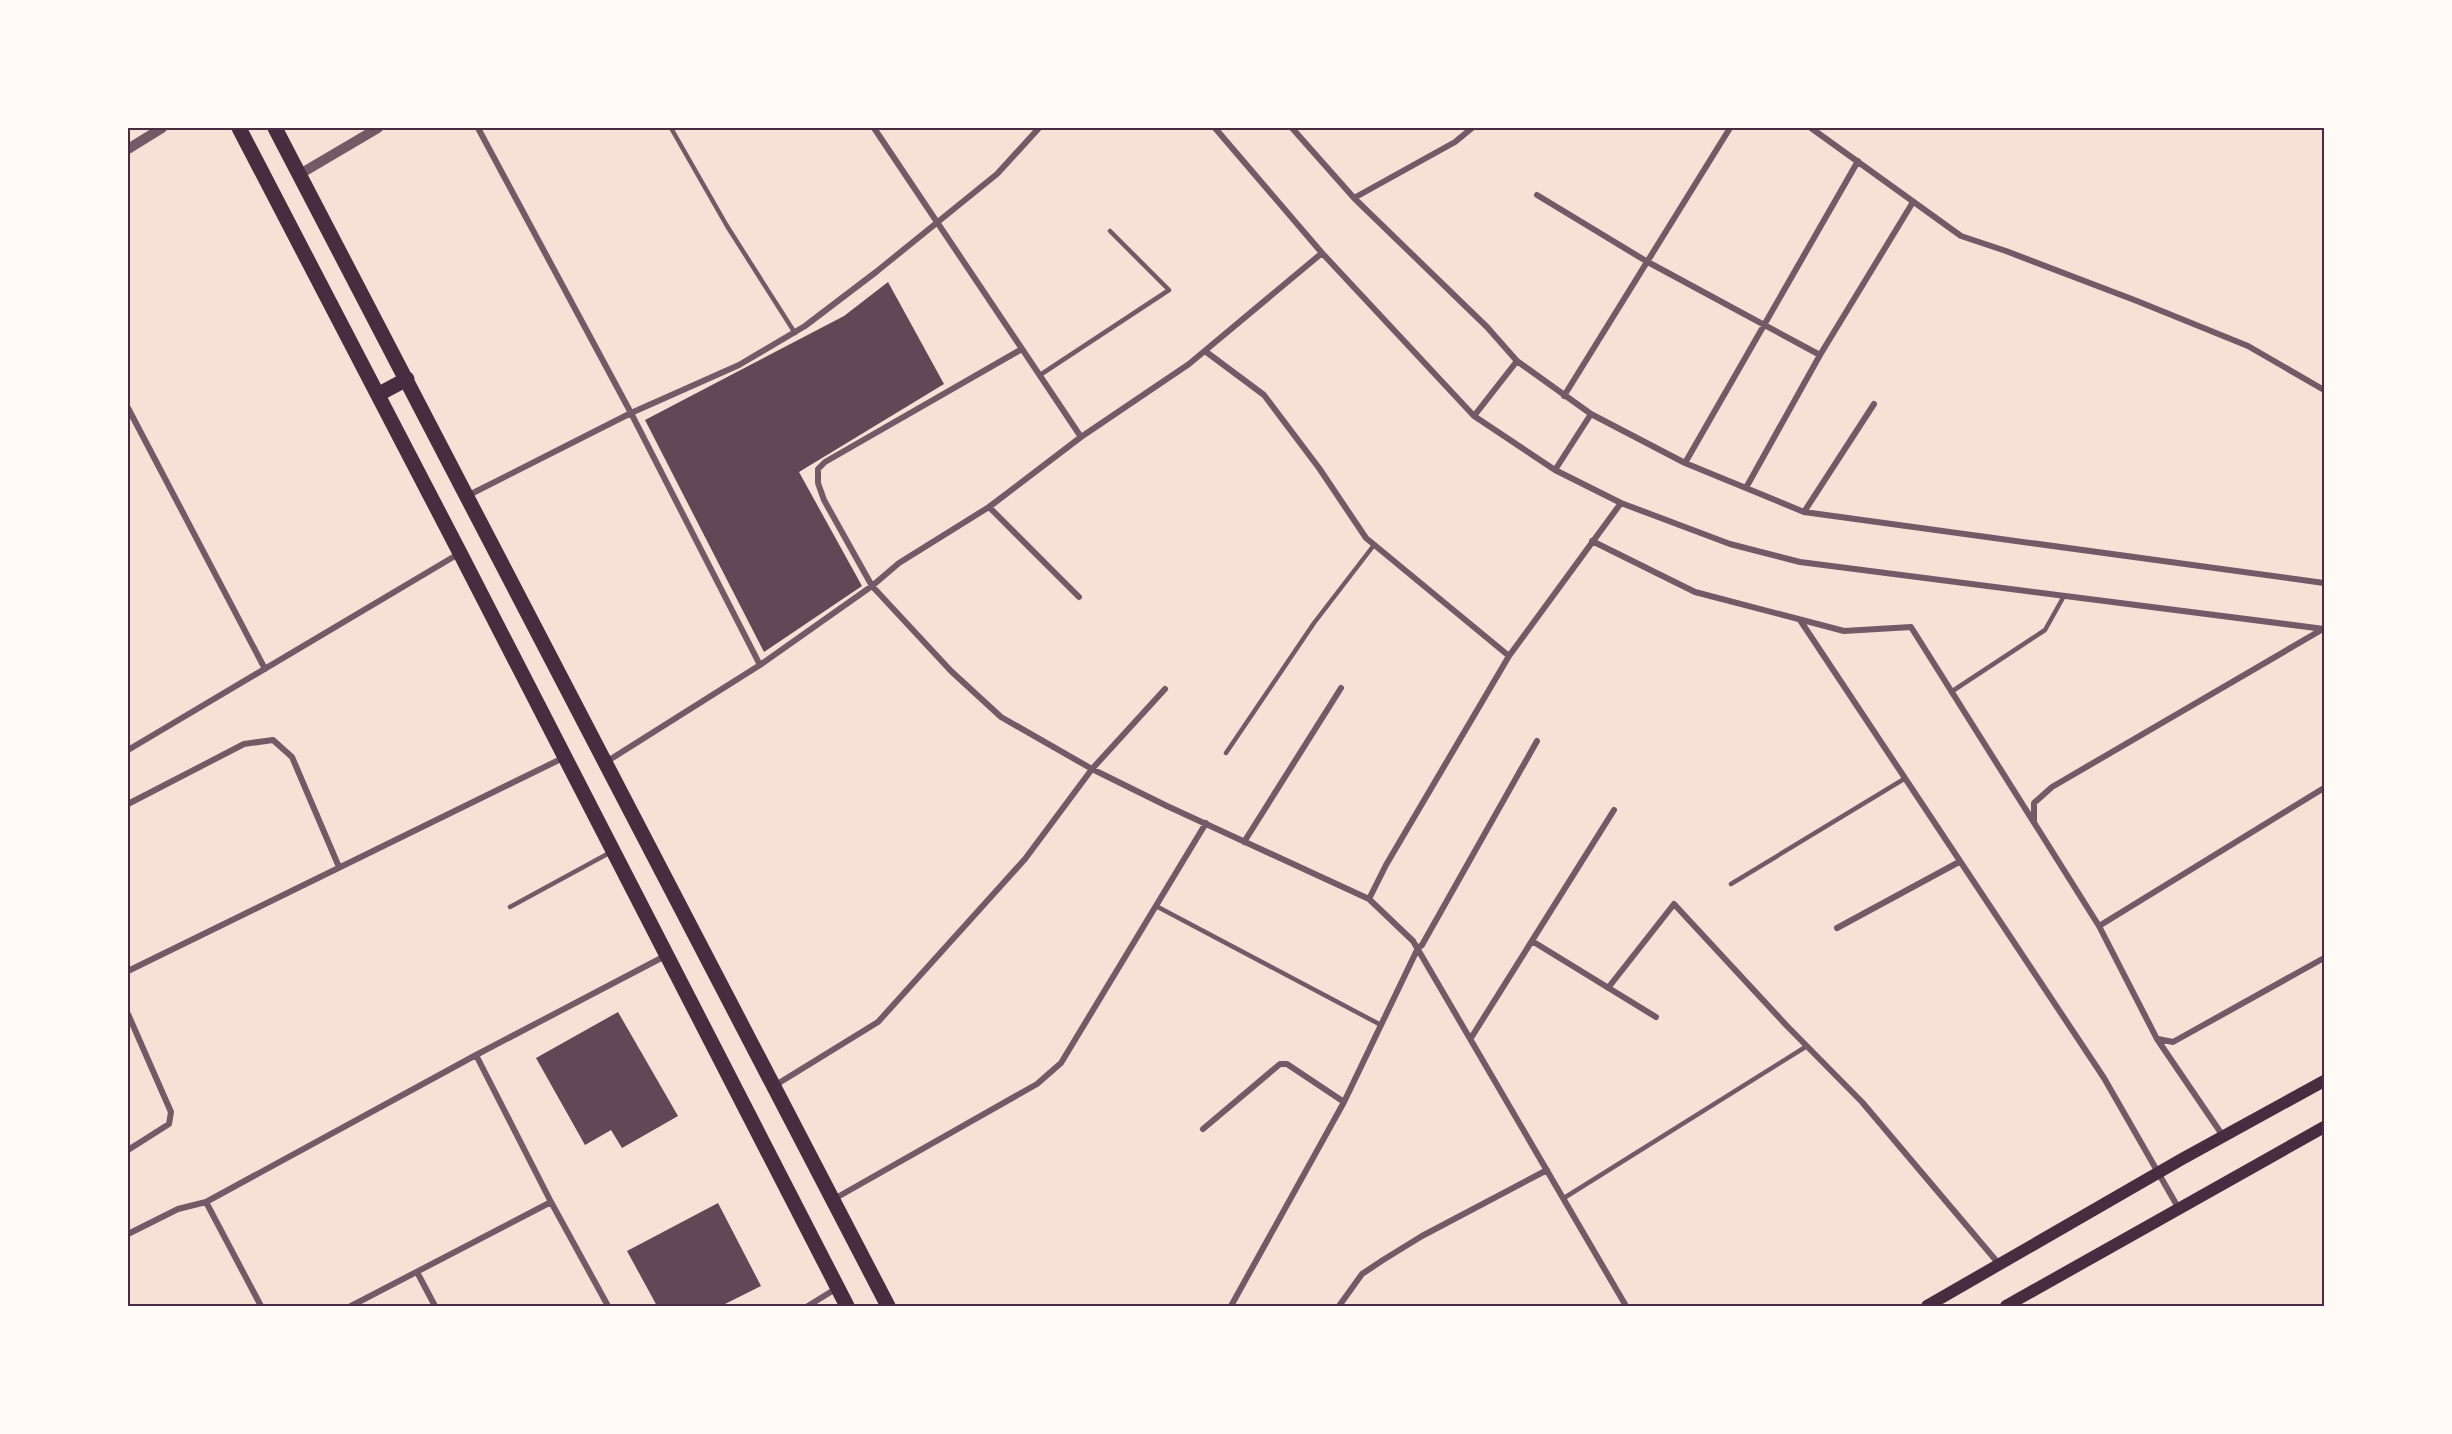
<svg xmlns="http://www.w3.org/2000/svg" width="2452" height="1434" viewBox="0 0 2452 1434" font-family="'Source Sans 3',sans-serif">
  <rect width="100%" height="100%" fill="#f7e1d7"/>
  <path fill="#644757" d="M888 282 944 384 799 472 862 586 764 652 645 420 844 316Z
    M618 1012 678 1116 622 1148 611 1130 585 1145 536 1058Z
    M718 1203 761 1286 721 1306H657L627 1251Z"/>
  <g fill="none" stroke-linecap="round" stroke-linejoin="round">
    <path stroke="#755966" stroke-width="4.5" d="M671 128 727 226 795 333
      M1040 375 1169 290 1110 231
      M1951 692 2045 630 2064 596
      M1226 753 1314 623 1374 545
      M1731 884 1904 779
      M1156 906 1381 1025
      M510 907 611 852
      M1564 1198 1807 1046"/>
    <path stroke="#755966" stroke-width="6" d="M478 128 631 413 760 665
      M874 128 1081 437
      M1215 128 1322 253 1474 416 1555 470 1621 503 1730 544 1800 562 2324 629
      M1292 128 1354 198 1487 327 1517 361 1591 414 1685 463 1804 512 2324 583
      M1811 128 1961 236 2006 251 2137 301 2248 346 2324 390
      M1537 195 1646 261 1820 355
      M1354 198 1455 142 1472 128
      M1022 349 825 462 818 469V483L824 500 872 586 951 671 1001 717 1092 769 1167 806 1369 899 1413 941 1626 1306
      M1205 351 1264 395 1319 468 1366 538 1509 656
      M1564 396 1730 128
      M128 408 265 669
      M1474 416 1517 361
      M1685 463 1858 161
      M1555 470 1591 414
      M1747 486 1820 355 1913 202
      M467 496 631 413 739 365 805 326 876 272 997 174 1039 128
      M989 507 1079 597
      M1804 512 1874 404
      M1592 541 1695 592 1844 631 1911 627 2099 926 2157 1039 2223 1136
      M1800 620 2104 1078 2179 1209
      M128 750 460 553
      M606 762 760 665 872 586 899 563 989 507 1081 437 1189 364 1322 253
      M128 804 244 744 273 740 292 757 339 867
      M2034 822V803L2052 787 2323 629
      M1244 842 1341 688
      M1369 899 1386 865 1509 656 1621 503
      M2099 926 2324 788
      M1837 928 1959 862
      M1532 941 1656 1017
      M128 971 565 757
      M1608 988 1674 904 1787 1026 1862 1102 1999 1264
      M128 1014 171 1112 169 1124 128 1150
      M1471 1038 1614 810
      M2158 1039 2173 1042 2324 958
      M476 1055 667 955
      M774 1086 878 1022 1025 859 1092 769 1165 689
      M1203 1129 1280 1064H1287L1344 1102
      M834 1199 1037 1084 1061 1063 1206 823
      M206 1202 261 1306
      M128 1234 178 1209 206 1202 476 1055 551 1202 608 1306
      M417 1272 435 1306
      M351 1306 551 1202
      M808 1306 837 1288
      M1231 1306 1344 1102 1418 948 1422 945 1537 741
      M1339 1306 1362 1274 1383 1260 1422 1236 1547 1170"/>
    <path stroke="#755966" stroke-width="10" d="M128 149 162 128
      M300 174 378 128"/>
    <path stroke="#4a2c40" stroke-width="12" d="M1927 1306 2182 1159 2324 1081
      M2006 1306 2324 1127"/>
    <path stroke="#4a2c40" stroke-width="15" d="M239 128 460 553 847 1306
      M275 128 888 1306
      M379 394 407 379"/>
  </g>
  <rect width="2452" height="1434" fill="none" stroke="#fffaf5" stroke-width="258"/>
  <rect x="129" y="129" width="2194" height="1176" fill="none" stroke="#4a2c40" stroke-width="2"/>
</svg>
